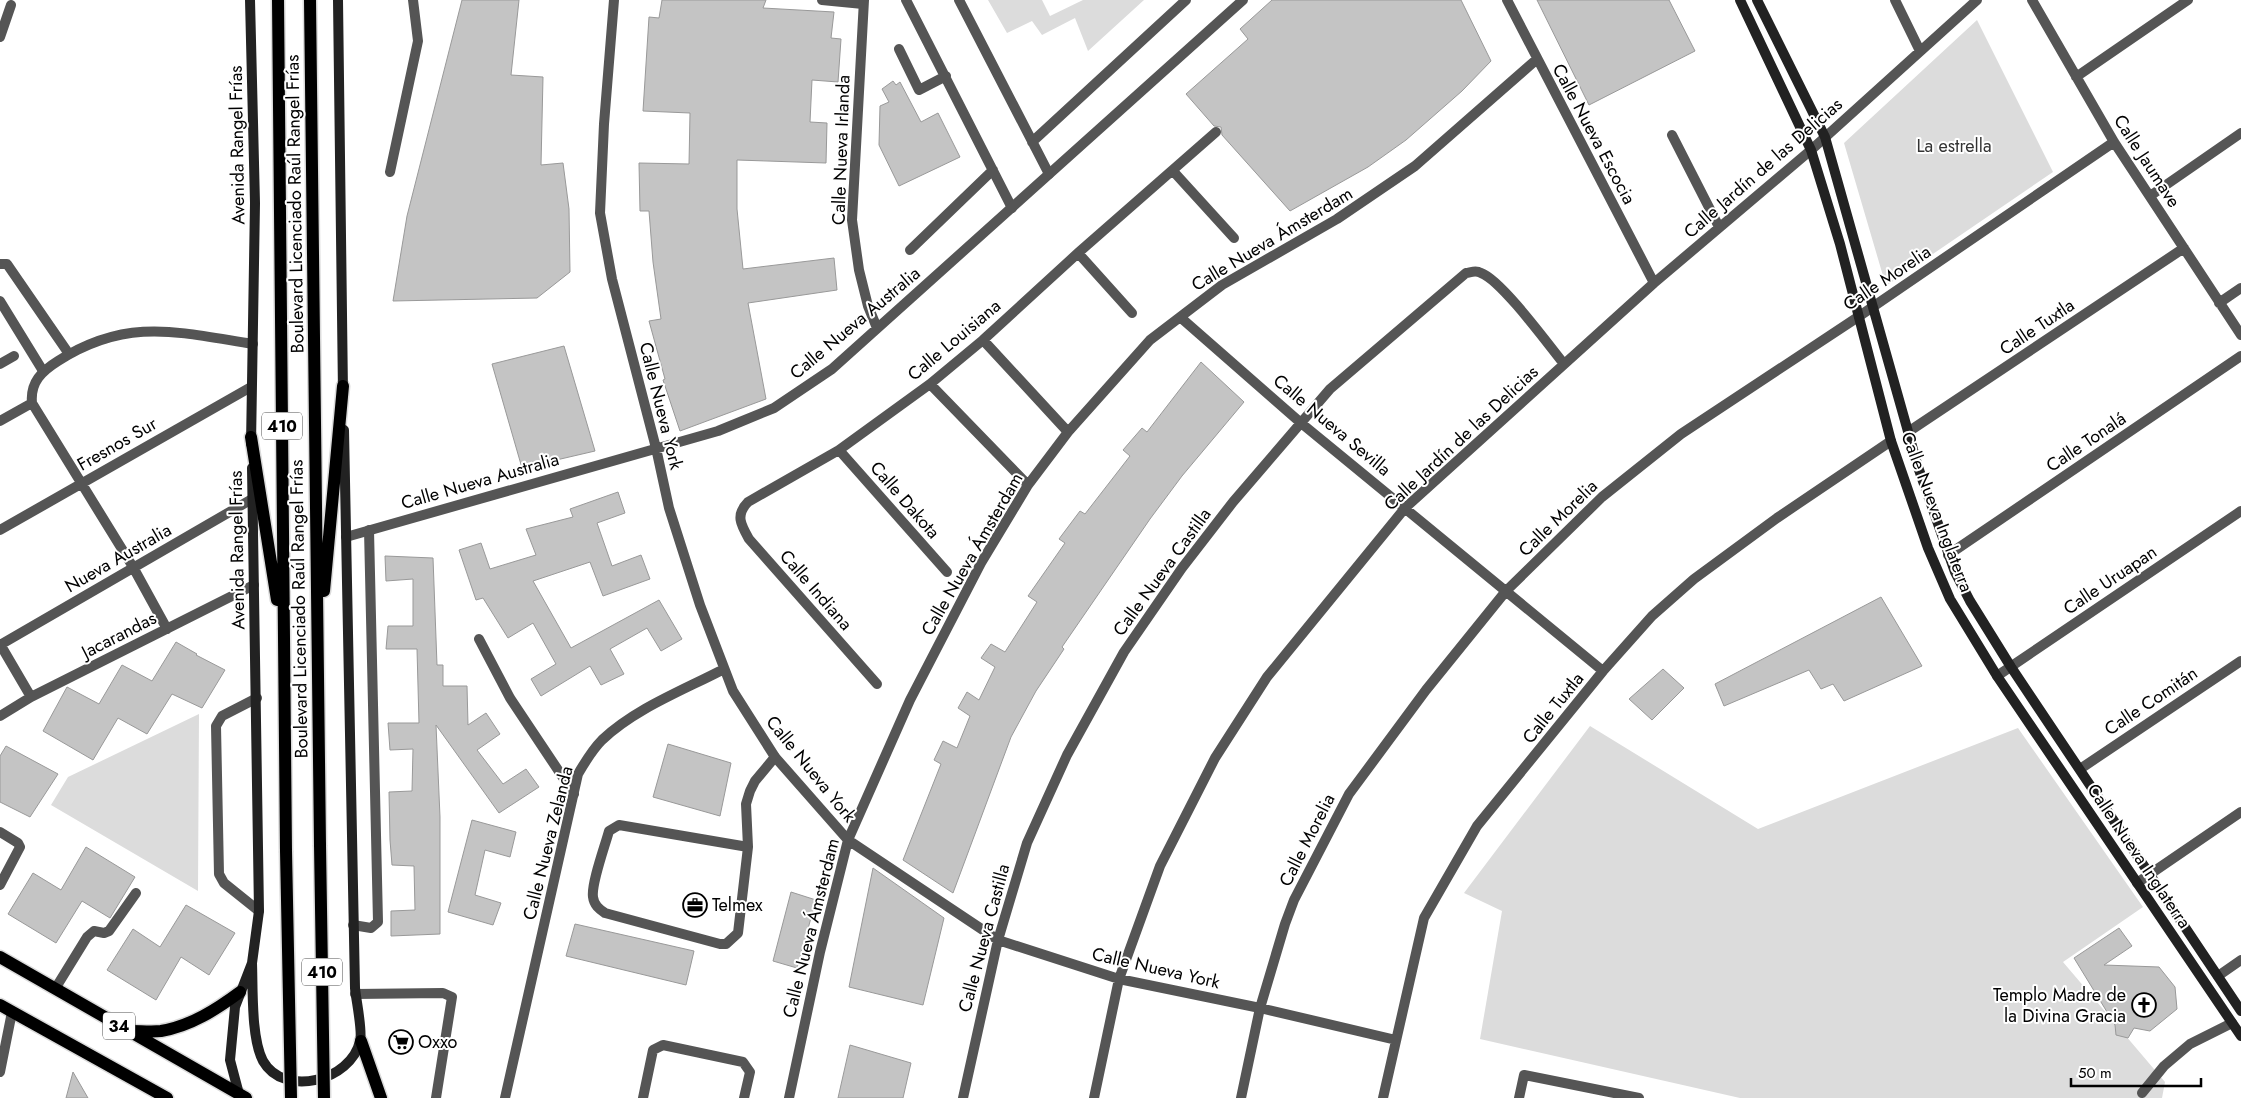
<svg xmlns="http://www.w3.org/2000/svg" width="2241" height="1098" viewBox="0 0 2241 1098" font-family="Jost,sans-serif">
  <rect width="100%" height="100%" fill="#fff"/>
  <path fill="#dcdcdc" d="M988 0H1042L1050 16 1083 0H1144L1088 51 1075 18 1042 35 1032 21 1007 33Z
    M1977 20 2053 172 1886 286 1844 143Z
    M199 714 198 891 51 805 68 777Z
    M1590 726 1758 829 2018 728 2143 907 2063 962 2165 1082 2162 1098H1740L1480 1039 1502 911 1464 893Z"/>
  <path fill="#c4c4c4" stroke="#999" d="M462 0H519L511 75 543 77 541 165 563 163 569 209 570 272 537 298 393 301 407 216Z
    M662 0H766L763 8 834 12 831 38 841 39 838 82 812 80 810 122 827 123 826 163 737 160V209L743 269 834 258 837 290 748 303 766 399 680 431 663 380 665 379 649 321 661 319 653 262 649 211H640L639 163 689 164 690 113 643 111 649 17 659 18Z
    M1272 0H1461L1491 61 1462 91 1406 140 1368 167 1290 211 1222 135 1221 127 1214 126 1186 94 1248 39 1240 29Z
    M1537 0H1669L1695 51 1589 105Z
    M893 81 896 85 900 82 921 122 938 113 960 157 899 186 879 145 880 106 889 102 882 89Z
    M564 346 595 451 522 468 492 364Z
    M1201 362 1244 402 1182 476 1150 519 1062 647 1064 649 1036 691 1011 737 953 893 903 860 941 764 934 760 943 741 957 748 970 716 958 708 967 692 979 700 995 667 981 658 991 644 1005 652 1037 602 1028 596 1065 543 1059 539 1080 511 1085 514 1130 456 1123 450 1142 428 1147 432Z
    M618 492 625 513 597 523 612 566 641 555 650 579 603 596 590 562 533 581 571 648 659 600 682 639 661 651 647 628 610 649 624 674 601 685 590 666 541 696 531 679 556 664 533 623 508 638 483 598 476 600 459 550 481 543 490 569 536 555 526 529 573 517 570 509Z
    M385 556 433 558 437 665H443V686H467L468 725 486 713 500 734 477 750 503 784 526 769 539 787 499 813 436 725 440 817V934L391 936V911L415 910 414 866 392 865 390 840 389 792 412 791 413 749 390 750 388 723H419L417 649H386L388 626H413V579L386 581Z
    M1881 597 1922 666 1844 701 1833 684 1821 689 1809 670 1724 706 1715 684Z
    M176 642 197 654 196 655 225 670 202 708 172 694 147 734 118 718 93 760 43 731 67 687 99 704 122 665 152 681Z
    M1663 669 1684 688 1652 720 1629 699Z
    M668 744 731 763 720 816 653 797Z
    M6 746 58 774 30 817 0 802V756Z
    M472 820 516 832 510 857 485 850 475 895 501 903 493 925 448 912Z
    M86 847 135 877 110 918 82 901 56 943 8 914 33 873 61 890Z
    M873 868 944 918 923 1005 849 987Z
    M791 892 816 900 797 968 773 961Z
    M186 905 235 933 209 975 181 957 156 1000 107 970 133 929 160 947Z
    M575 924 694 951 686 985 566 956Z
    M2119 928 2132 946 2104 965 2159 967 2175 987 2177 1009 2150 1031 2134 1028 2128 1038 2116 1035 2115 1025 2074 958Z
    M850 1045 911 1063 903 1098H838Z
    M73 1072 88 1098H66Z"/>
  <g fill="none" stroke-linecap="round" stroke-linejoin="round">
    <g stroke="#dbdbdb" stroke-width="15">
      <path id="primary" d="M278 0 286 851
        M310 0 320 845
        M251 437 277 600
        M324 591 343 386
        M0 957 246 1098
        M0 1005 167 1098
        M131 1031C141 1031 152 1032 161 1031 191 1026 217 1009 240 992
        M361 1041 381 1098"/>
    </g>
    <path stroke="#555" stroke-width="10" d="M822 0 863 4
      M906 0 1012 208
      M959 0 1049 174
      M899 49 919 90 946 76
      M1032 142 1186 0
      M390 172 418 41 413 0
      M910 250 993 170
      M0 264H7L69 354
      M0 301 43 371
      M479 639 510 698 574 794
      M257 698 222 716 216 726 219 874 224 883 259 911
      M0 832 18 843 20 847 0 885
      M748 847 619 825 609 831C605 846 591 884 593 897 594 905 599 909 605 913L720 944H726L738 933 748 847 746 804 750 791 755 781 775 757
      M353 925 371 928 378 922 369 530
      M55 989 87 937 94 931 104 933 109 931 136 893
      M355 994 443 993 452 997 436 1098
      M0 1072 12 1012
      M2142 1093 2164 1066 2190 1044 2232 1023
      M643 1098 653 1050 663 1045 743 1062 750 1072 744 1098"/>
    <path stroke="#555" stroke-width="10" d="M614 0 604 124 600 213 612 279 656 448 669 508 700 605 733 691 775 757 848 840 998 940 1119 979 1260 1008 1396 1040
      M864 0 852 220 859 270 868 306 877 328
      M1507 0 1654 283
      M1895 0 1920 51
      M2032 0 2114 142 2241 335
      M0 37 11 5
      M2076 77 2188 0
      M1672 135 1719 227
      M1173 171 1234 238
      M2150 196 2241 133
      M1078 253 1132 313
      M2219 303 2241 288
      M1180 317 1301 423 1603 671
      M983 340 1068 432
      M0 364 14 356
      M930 384 1028 485
      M0 421 32 403
      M1908 432 2184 248
      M839 450 947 572
      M0 530 251 387
      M346 537 718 431 774 408 832 369 1243 0
      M1948 555 2241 356
      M167 629 133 567 32 403C30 382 42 371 58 361 127 317 177 332 253 344
      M0 644 31 697
      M0 645 252 499
      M1997 676 2241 511
      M877 684 749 539C741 525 735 515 748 502L839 450 930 384 983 340 1078 253 1216 132
      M0 716 31 697 254 585
      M2080 769 2241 661
      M2137 883 2241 812
      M2218 976 2241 960
      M505 1098 578 774C585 762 592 750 602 740 636 708 684 690 724 669
      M789 1098 820 952 848 840 910 700 981 563 1028 485 1068 432 1150 340 1222 285 1337 219 1415 166 1536 60
      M963 1098 998 940 1027 843 1067 755 1124 652 1182 568 1233 502 1330 389 1466 273C1472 272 1476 270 1481 273 1501 280 1548 344 1564 364
      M1094 1098 1119 979 1160 866 1215 758 1267 677 1405 508 1654 283 1811 150 1977 0
      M1241 1098 1260 1008 1285 924 1294 900 1349 794 1426 690 1506 591 1602 497 1681 434 1858 317 2114 142
      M1383 1098 1424 918 1477 826 1603 671 1652 616 1694 579 1777 518 1891 441
      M1519 1098 1524 1075 1639 1098"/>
    <path stroke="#222" stroke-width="10" d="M250 0 255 203 251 444
      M338 0 343 393
      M1740 0 1811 150 1840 244 1891 441 1928 548 1950 599 1997 676 2241 1036
      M1757 0 1825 137 1918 467 1955 572 1970 601 2011 667 2241 1011
      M252 963C253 989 251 1038 263 1061 284 1098 351 1081 360 1041 363 1032 356 1000 355 988L344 430
      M239 1094 230 1060 235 1007 252 963 259 911 252 468"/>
    <use href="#primary" stroke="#000" stroke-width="12"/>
    <g stroke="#dbdbdb" stroke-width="15" stroke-linecap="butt">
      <path id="primary-bridge" d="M320 845 324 1098
        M286 851 291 1098"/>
    </g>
    <use href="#primary-bridge" stroke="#000" stroke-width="12"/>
  </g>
  <defs>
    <g id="office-ring" transform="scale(1.25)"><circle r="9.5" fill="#fff" stroke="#000" stroke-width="1.5"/><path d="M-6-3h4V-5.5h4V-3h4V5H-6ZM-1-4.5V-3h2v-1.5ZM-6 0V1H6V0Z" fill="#000"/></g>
    <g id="church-ring" transform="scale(1.25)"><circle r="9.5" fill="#fff" stroke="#000" stroke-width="1.5"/><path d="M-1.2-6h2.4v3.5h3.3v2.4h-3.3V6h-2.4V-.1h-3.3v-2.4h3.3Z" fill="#000"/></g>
    <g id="supermarket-ring" transform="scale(1.25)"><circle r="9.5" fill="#fff" stroke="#000" stroke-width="1.5"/><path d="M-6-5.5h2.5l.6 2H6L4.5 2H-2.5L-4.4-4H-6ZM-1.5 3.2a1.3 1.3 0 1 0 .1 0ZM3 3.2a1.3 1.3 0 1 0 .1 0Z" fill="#000"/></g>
  </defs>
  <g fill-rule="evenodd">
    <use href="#office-ring" x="695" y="905"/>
    <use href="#church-ring" x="2144" y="1005"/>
    <use href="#supermarket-ring" x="401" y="1042"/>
  </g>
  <g text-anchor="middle" stroke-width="4" stroke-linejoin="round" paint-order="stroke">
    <g fill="#fff" stroke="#4c4c4c" stroke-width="1">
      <rect x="262" y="412.5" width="40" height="27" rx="4"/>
      <rect x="302" y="958.5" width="40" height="27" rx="4"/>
      <rect x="103" y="1012.5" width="32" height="27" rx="4"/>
    </g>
    <g font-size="16" font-weight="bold" fill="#000">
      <text x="282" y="432">410</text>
      <text x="322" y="978">410</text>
      <text x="119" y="1032">34</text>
    </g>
    <g font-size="18" fill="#000" stroke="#fff">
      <text transform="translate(1594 134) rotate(62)" y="6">Calle Nueva Escocia</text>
      <text transform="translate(237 145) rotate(-91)" y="6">Avenida Rangel Frías</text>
      <text transform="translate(841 150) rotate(-88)" y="6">Calle Nueva Irlanda</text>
      <text transform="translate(2147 161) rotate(57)" y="6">Calle Jaumave</text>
      <text transform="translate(1763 168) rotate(-41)" y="6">Calle Jardín de las Delicias</text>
      <text transform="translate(295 204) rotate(-91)" y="6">Boulevard Licenciado Raúl Rangel Frías</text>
      <text transform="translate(1272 239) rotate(-31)" y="6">Calle Nueva Ámsterdam</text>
      <text transform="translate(1887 278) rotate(-34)" y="6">Calle Morelia</text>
      <text transform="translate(855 323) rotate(-40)" y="6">Calle Nueva Australia</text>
      <text transform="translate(2037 327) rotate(-34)" y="6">Calle Tuxtla</text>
      <text transform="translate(954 340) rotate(-40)" y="6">Calle Louisiana</text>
      <text transform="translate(661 406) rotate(76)" y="6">Calle Nueva York</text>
      <text transform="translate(1332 425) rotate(40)" y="6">Calle Nueva Sevilla</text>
      <text transform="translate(1461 438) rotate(-43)" y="6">Calle Jardín de las Delicias</text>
      <text transform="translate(2086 442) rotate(-34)" y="6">Calle Tonalá</text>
      <text transform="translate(117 444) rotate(-30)" y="6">Fresnos Sur</text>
      <text transform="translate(480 481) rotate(-16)" y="6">Calle Nueva Australia</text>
      <text transform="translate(905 500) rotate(49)" y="6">Calle Dakota</text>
      <text transform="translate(1937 512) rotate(69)" y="6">Calle Nueva Inglaterra</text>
      <text transform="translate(1558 518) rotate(-44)" y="6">Calle Morelia</text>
      <text transform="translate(237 550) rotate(-91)" y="6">Avenida Rangel Frías</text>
      <text transform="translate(972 554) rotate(-60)" y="6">Calle Nueva Ámsterdam</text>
      <text transform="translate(118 558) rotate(-30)" y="6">Nueva Australia</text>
      <text transform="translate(1162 572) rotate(-54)" y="6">Calle Nueva Castilla</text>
      <text transform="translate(2110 580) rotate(-34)" y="6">Calle Uruapan</text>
      <text transform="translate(816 590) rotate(49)" y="6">Calle Indiana</text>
      <text transform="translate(299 609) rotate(-91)" y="6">Boulevard Licenciado Raúl Rangel Frías</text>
      <text transform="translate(119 635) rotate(-27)" y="6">Jacarandas</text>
      <text transform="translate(2151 701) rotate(-34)" y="6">Calle Comitán</text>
      <text transform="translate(1553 708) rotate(-51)" y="6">Calle Tuxtla</text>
      <text transform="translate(811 769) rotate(51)" y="6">Calle Nueva York</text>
      <text transform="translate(1307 840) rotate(-63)" y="6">Calle Morelia</text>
      <text transform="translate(548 843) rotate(-76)" y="6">Calle Nueva Zelanda</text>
      <text transform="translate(2139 856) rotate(56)" y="6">Calle Nueva Inglaterra</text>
      <text transform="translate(811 928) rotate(-76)" y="6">Calle Nueva Ámsterdam</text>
      <text transform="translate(984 938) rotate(-75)" y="6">Calle Nueva Castilla</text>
      <text transform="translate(1156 968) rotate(13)" y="6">Calle Nueva York</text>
    </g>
    <g font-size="18" fill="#333" stroke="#fff">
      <text x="1954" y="152">La estrella</text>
    </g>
    <g font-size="18" fill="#000" stroke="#fff" text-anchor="start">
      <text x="712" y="911">Telmex</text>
      <text x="2126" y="1001" text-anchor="end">Templo Madre de<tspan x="2126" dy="21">la Divina Gracia</tspan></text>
      <text x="418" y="1048">Oxxo</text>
    </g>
  </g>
  <path d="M2071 1078v8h130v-8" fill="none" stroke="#000000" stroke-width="2.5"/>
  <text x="2078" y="1078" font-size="15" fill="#000000" stroke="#ffffff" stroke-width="4" paint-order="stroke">50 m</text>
</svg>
